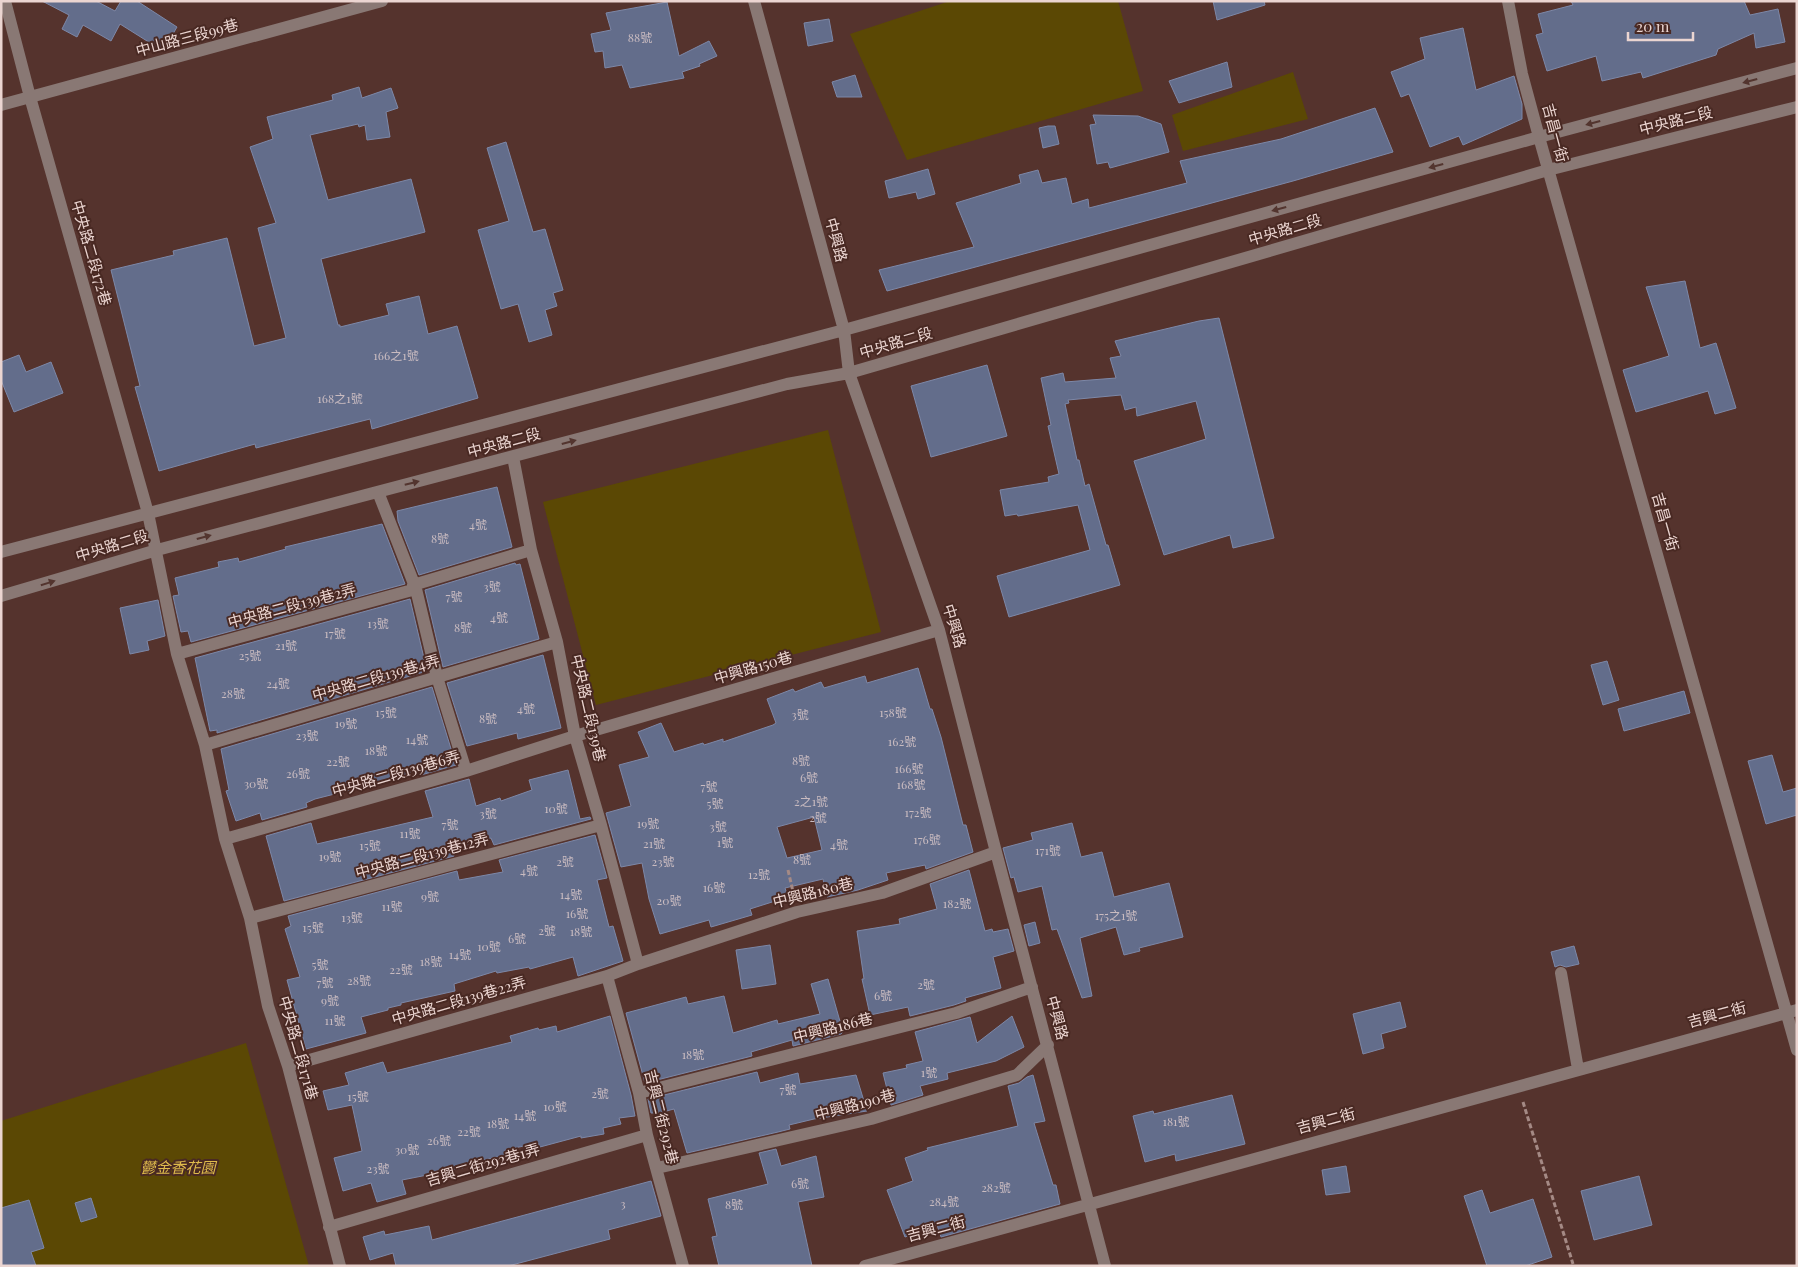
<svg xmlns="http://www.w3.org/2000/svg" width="1798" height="1267" viewBox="0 0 1798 1267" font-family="'Playfair Display','Noto Sans TC',serif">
  <rect width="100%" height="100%" fill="#55332d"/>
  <path fill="#5b4804" d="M950 1H1118L1143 91 907 160 850 34Z
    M1293 72 1308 119 1183 151 1172 115Z
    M828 430 881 632 596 705 543 502Z
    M246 1043 309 1266H1V1121Z"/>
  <path fill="#636d8b" stroke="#7d88a8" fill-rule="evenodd" d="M42 1H96L115 11 121 1H137L177 27 163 51 120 24 111 41 83 25 77 37 62 29 69 15Z
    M1213 1H1264L1265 5 1217 20Z
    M1571 1H1744L1750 15 1778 9 1785 42 1756 48 1754 33 1718 49 1716 55 1643 78 1641 72 1602 81 1596 56 1547 71 1536 35 1543 33 1538 14 1573 5Z
    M667 2 679 56 709 41 717 56 699 64 700 66 682 72 684 78 630 88 622 65 605 68 603 51 595 52 591 34 611 30 606 13Z
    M829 19 833 41 808 46 804 23Z
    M1463 28 1476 90 1514 76 1522 104V119L1463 145 1459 136 1430 147 1409 94 1401 97 1391 72 1425 59 1420 38Z
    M1227 62 1232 87 1179 103 1169 81Z
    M855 75 862 97H837L832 82Z
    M359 87 362 98 391 88 398 108 386 112 390 137 367 140 365 125 359 127 358 124 310 135 328 200 411 179 425 232 321 259 338 325H340V327L389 315 386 304 419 296 428 334 457 326 478 398 372 429 370 419 256 448 255 444 159 471 135 387 140 386 111 270 174 255 173 251 227 238 254 346 286 338 258 228 276 223 250 147 273 139 267 117 333 100 332 95Z
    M1375 108 1393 152 1293 181 887 291 879 270 974 247 956 203 1021 183 1019 175 1038 170 1042 183 1066 178 1072 204 1088 199 1089 208 1187 183 1180 161 1281 139Z
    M1093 115 1138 116 1161 124 1169 152 1110 168 1108 162 1097 164 1090 125 1096 124Z
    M1048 126H1055L1059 144 1043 148 1039 128Z
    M506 142 533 232 545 229 563 290 553 293 557 306 545 310 552 335 529 342 518 304 501 309 478 230 509 221 487 148Z
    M928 169 935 194 918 199 916 192 889 198 885 181Z
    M1685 281 1700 348 1716 343 1736 408 1715 414 1708 391 1636 412 1623 370 1669 356 1646 287Z
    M1219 318 1274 538 1233 548 1230 535 1164 555 1134 461 1206 439 1196 401 1137 416 1136 407 1125 410 1121 395 1068 400 1069 403 1065 404 1077 460H1079L1085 486 1089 484 1106 545H1108L1120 585 1009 617 997 576 1090 550 1078 505 1018 516 1017 514 1005 516 1000 490 1049 482 1048 477 1059 474 1048 426 1051 425 1041 378 1063 373 1065 382 1116 378 1110 358 1121 356 1115 341 1199 321Z
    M19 355 26 372 51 362 63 393 14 412 1 380V362Z
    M987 365 1007 436 931 457 911 386Z
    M497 487 512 547 419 575 398 521 397 511Z
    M382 524 405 584 191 642 188 631 181 632 173 596 179 595 175 578 219 567 218 562 238 558 239 562 286 549 285 547Z
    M515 563 516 565 520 564 539 639 443 667 425 590Z
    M410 599 427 671 217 733V730L210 731 195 658Z
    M158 600 165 636 147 641 149 650 130 654 120 608Z
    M543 655 561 728 518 739 517 733 467 746 447 683Z
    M1607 661 1619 700 1603 705 1591 665Z
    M918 668 930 709H932L941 737 963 825H966L973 852 926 869 925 865 886 873 888 880 858 890 827 897 823 879 785 888 788 897 750 909 752 915 711 927 709 920 660 934 649 899 642 863 621 867 606 813 631 806 619 765 649 757 638 732 661 723 674 752 703 743 704 745 723 739V742L773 725 776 723 767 699 793 689 795 692 821 682 824 688 865 676 867 683ZM814 817 822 850 787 858 777 827Z
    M432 687 456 765 421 775 419 770 378 783 315 799 306 803 307 807 262 820 260 813 236 821 226 791 229 790 221 749Z
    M1684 691 1690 713 1624 731 1618 709Z
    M1772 755 1783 792 1797 788V815L1766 824 1748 761Z
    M568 770 580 819 590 817 591 819 494 845 491 838 452 849 454 856 284 901 266 836 311 823 317 844 433 817 425 791 469 779 476 806 500 798 501 801 532 790 529 780Z
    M1072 823 1081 857 1102 852 1114 897 1169 883 1183 937 1139 948 1140 951 1124 955 1116 927 1080 938 1092 996 1082 998 1057 929 1052 930 1042 886 1018 892 1014 877 1011 878 1003 848 1033 840 1031 833Z
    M595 835 607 878 597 880 609 927 613 926 623 961 578 976 573 957 530 969 529 967 497 973 496 971 454 984 455 991 401 1003V1005L388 1008V1010L361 1017 366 1033 306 1049 287 980 300 977 285 929 291 926 288 916 457 871 459 880 503 872 499 860Z
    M969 870 985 931 992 929 993 932 1008 929 1014 951 993 957 1001 988 965 998 966 1001 954 1005 910 1016 908 1007 870 1015 862 979H864L857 931 900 924 899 919 937 909 930 884Z
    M1035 922 1040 943 1029 946 1024 925Z
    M770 945 776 984 742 989 736 950Z
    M1574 946 1579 964 1566 967 1560 965 1555 967 1551 952Z
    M828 979 843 1032 841 1034 793 1046 792 1040 751 1052 752 1056 645 1083 626 1013 686 997 688 1004 724 996 733 1033 777 1020 778 1024 820 1014 811 984Z
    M1400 1002 1406 1027 1381 1034 1384 1048 1363 1054 1353 1014Z
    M610 1016 631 1095 635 1116 619 1118 621 1124 603 1128 604 1134 581 1138V1136L540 1147 538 1143 505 1150 506 1155 462 1165 463 1168 402 1180 406 1194 377 1202 371 1183 343 1191 334 1158 362 1151 352 1105 328 1110 323 1091 349 1085 345 1073 383 1062 387 1073 512 1042 510 1036 538 1028 539 1030 556 1026 557 1032Z
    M1012 1016 1024 1047 996 1061 947 1073 948 1079 920 1086 923 1095 891 1105 883 1073 907 1068 906 1065 923 1061 915 1032 970 1017 977 1043Z
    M757 1072 760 1083 798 1073 800 1084 856 1075 867 1111 814 1119 789 1125 790 1129 778 1132 687 1153 674 1109 655 1114V1113H651L648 1099Z
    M1033 1075 1045 1121 1034 1123 1053 1185H1056L1060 1204 941 1237 937 1225 905 1237 887 1190 913 1181 905 1158 928 1150 927 1148 1018 1126 1008 1086 1019 1083 1027 1077Z
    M1232 1095 1245 1144 1176 1161 1175 1154 1145 1162 1133 1116 1153 1111 1154 1114Z
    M776 1149 781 1166 816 1156 824 1197 798 1202 812 1266H719L712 1237 717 1236 708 1199 768 1184 759 1153Z
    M1346 1166 1350 1192 1326 1195 1322 1170Z
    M1639 1176 1652 1225 1594 1240 1581 1191Z
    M651 1181 661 1216 608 1230 610 1239 508 1266H396L393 1253 370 1260 363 1237 384 1231 385 1235 429 1226 432 1240Z
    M1482 1190 1490 1213 1533 1199 1552 1257 1525 1266H1487L1464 1196Z
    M91 1198 97 1217 81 1222 75 1203Z
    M29 1200 44 1248 31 1252 36 1266H1V1208Z"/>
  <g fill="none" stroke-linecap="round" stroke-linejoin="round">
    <path stroke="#a58a85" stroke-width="3" stroke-dasharray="5 2.5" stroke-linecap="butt" d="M788 870 794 896
      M1523 1102 1573 1264"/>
    <path stroke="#897874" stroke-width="12" d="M5 1 30 97 148 513 177 654 205 745 225 839 250 918 268 1006 288 1066 340 1266
      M754 1 844 330 849 373 939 630 996 852 1105 1266
      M1508 1 1522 74 1539 137 1797 1050
      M1 105 382 1
      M513 457 531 550 557 642 575 736 601 825 638 964
      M378 492 416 589 437 677 466 771
      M1 552 844 330 1539 137 1797 68
      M413 585 531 550
      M1 596 157 550 787 384 849 373 1548 170 1797 107
      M177 654 416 589
      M205 745 557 642
      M225 839 466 771 575 736 939 630
      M250 918 601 825
      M1561 973 1578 1069
      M607 976 639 1093 647 1135 683 1266
      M288 1066 607 976 638 964 797 912 882 893 996 852
      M639 1093 956 1013 1032 987
      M657 1168 871 1119 1017 1075 1048 1045
      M329 1227 647 1135
      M865 1266 1797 1010"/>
  </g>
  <defs><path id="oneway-solid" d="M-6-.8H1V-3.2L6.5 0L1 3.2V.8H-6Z" transform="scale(1.25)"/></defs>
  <g fill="#53352f">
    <use href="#oneway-solid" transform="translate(1750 81) rotate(165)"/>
    <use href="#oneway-solid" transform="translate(1593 123) rotate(165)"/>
    <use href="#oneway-solid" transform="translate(1436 166) rotate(165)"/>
    <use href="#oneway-solid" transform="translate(1279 209) rotate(165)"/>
    <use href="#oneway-solid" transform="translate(569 442) rotate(-15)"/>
    <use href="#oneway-solid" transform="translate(412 483) rotate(-14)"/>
    <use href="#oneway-solid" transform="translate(204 537) rotate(-15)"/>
    <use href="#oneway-solid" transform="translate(48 583) rotate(-17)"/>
  </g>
  <g text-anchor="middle" stroke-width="4" stroke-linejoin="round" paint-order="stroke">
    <g font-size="12" fill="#c9bbc0">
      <text x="640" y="42">88號</text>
      <text x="396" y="360">166之1號</text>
      <text x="340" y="403">168之1號</text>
      <text x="478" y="529">4號</text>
      <text x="440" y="543">8號</text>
      <text x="492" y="591">3號</text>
      <text x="454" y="601">7號</text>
      <text x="499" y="622">4號</text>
      <text x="378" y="628">13號</text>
      <text x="463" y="632">8號</text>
      <text x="335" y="638">17號</text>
      <text x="286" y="650">21號</text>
      <text x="250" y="660">25號</text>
      <text x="278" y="688">24號</text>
      <text x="233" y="698">28號</text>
      <text x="526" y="713">4號</text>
      <text x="386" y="717">15號</text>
      <text x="893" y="717">158號</text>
      <text x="800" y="719">3號</text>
      <text x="488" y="723">8號</text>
      <text x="346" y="728">19號</text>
      <text x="307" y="740">23號</text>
      <text x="417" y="744">14號</text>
      <text x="902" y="746">162號</text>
      <text x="376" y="755">18號</text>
      <text x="801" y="765">8號</text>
      <text x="338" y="766">22號</text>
      <text x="909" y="773">166號</text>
      <text x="298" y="778">26號</text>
      <text x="809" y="782">6號</text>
      <text x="256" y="788">30號</text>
      <text x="911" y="789">168號</text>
      <text x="709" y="791">7號</text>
      <text x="811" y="806">2之1號</text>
      <text x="715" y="808">5號</text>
      <text x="556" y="813">10號</text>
      <text x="918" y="817">172號</text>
      <text x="488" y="818">3號</text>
      <text x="818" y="822">2號</text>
      <text x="648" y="828">19號</text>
      <text x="450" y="829">7號</text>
      <text x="718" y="831">3號</text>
      <text x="410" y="838">11號</text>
      <text x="927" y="844">176號</text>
      <text x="725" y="847">1號</text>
      <text x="654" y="848">21號</text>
      <text x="839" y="849">4號</text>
      <text x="370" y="850">15號</text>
      <text x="1048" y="855">171號</text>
      <text x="330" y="861">19號</text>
      <text x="802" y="864">8號</text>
      <text x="565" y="866">2號</text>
      <text x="663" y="866">23號</text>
      <text x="529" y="875">4號</text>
      <text x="759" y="879">12號</text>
      <text x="714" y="892">16號</text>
      <text x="571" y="899">14號</text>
      <text x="430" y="901">9號</text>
      <text x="669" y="905">20號</text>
      <text x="957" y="908">182號</text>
      <text x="392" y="911">11號</text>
      <text x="577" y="918">16號</text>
      <text x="1116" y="920">175之1號</text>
      <text x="352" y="922">13號</text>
      <text x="313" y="932">15號</text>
      <text x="547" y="935">2號</text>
      <text x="581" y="936">18號</text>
      <text x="517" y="943">6號</text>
      <text x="489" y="951">10號</text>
      <text x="460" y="959">14號</text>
      <text x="431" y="966">18號</text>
      <text x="320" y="969">5號</text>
      <text x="401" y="974">22號</text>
      <text x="359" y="985">28號</text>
      <text x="325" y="987">7號</text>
      <text x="926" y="989">2號</text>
      <text x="883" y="1000">6號</text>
      <text x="330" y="1005">9號</text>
      <text x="335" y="1025">11號</text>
      <text x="693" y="1059">18號</text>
      <text x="929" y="1077">1號</text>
      <text x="788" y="1094">7號</text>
      <text x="600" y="1098">2號</text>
      <text x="358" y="1101">15號</text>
      <text x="555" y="1111">10號</text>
      <text x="525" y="1120">14號</text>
      <text x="1176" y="1126">181號</text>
      <text x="498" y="1128">18號</text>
      <text x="469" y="1136">22號</text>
      <text x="439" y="1145">26號</text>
      <text x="407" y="1154">30號</text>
      <text x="378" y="1173">23號</text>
      <text x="800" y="1188">6號</text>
      <text x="996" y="1192">282號</text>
      <text x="944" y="1206">284號</text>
      <text x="623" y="1208">3</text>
      <text x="734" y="1209">8號</text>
    </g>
    <g font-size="15" fill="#ebd5d1" stroke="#492923">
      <text transform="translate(187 38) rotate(-15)" y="5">中山路三段99巷</text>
      <text transform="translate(1676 121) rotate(-14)" y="5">中央路二段</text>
      <text transform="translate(1555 133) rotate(75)" y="5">吉昌一街</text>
      <text transform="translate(1285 230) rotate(-16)" y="5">中央路二段</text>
      <text transform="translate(836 240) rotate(75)" y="5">中興路</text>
      <text transform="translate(91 253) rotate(74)" y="5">中央路二段172巷</text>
      <text transform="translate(896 343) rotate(-16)" y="5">中央路二段</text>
      <text transform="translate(504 443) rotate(-15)" y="5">中央路二段</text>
      <text transform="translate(1665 522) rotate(74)" y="5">吉昌一街</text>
      <text transform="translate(112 546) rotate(-17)" y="5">中央路二段</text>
      <text transform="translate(292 606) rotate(-15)" y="5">中央路二段139巷2弄</text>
      <text transform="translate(954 626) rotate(73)" y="5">中興路</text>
      <text transform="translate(753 668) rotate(-16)" y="5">中興路150巷</text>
      <text transform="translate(376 678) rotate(-16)" y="5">中央路二段139巷4弄</text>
      <text transform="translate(588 708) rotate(77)" y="5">中央路二段139巷</text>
      <text transform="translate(396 774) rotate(-16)" y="5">中央路二段139巷6弄</text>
      <text transform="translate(422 856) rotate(-15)" y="5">中央路二段139巷12弄</text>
      <text transform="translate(813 893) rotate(-14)" y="5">中興路180巷</text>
      <text transform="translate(459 1001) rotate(-16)" y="5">中央路二段139巷22弄</text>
      <text transform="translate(1717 1015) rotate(-15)" y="5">吉興二街</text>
      <text transform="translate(1057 1018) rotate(75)" y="5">中興路</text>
      <text transform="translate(833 1028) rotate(-14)" y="5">中興路186巷</text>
      <text transform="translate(298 1048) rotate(74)" y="5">中央路二段171巷</text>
      <text transform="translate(855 1105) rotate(-15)" y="5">中興路190巷</text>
      <text transform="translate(661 1117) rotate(76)" y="5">吉興二街292巷</text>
      <text transform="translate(1326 1121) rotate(-15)" y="5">吉興二街</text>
      <text transform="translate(483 1165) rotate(-16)" y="5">吉興二街292巷1弄</text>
      <text transform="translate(936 1229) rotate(-15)" y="5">吉興二街</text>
    </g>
    <g font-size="15" font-style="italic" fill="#dfbb4c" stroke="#492923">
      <text x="178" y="1173">鬱金香花園</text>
    </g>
  </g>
  <rect width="1798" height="1267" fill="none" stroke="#ebd5d1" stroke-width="5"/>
  <path d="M1628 32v8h65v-8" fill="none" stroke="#ebd5d1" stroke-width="2.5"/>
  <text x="1636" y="32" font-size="15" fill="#ebd5d1" stroke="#492923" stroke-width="4" paint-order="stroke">20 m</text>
</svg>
